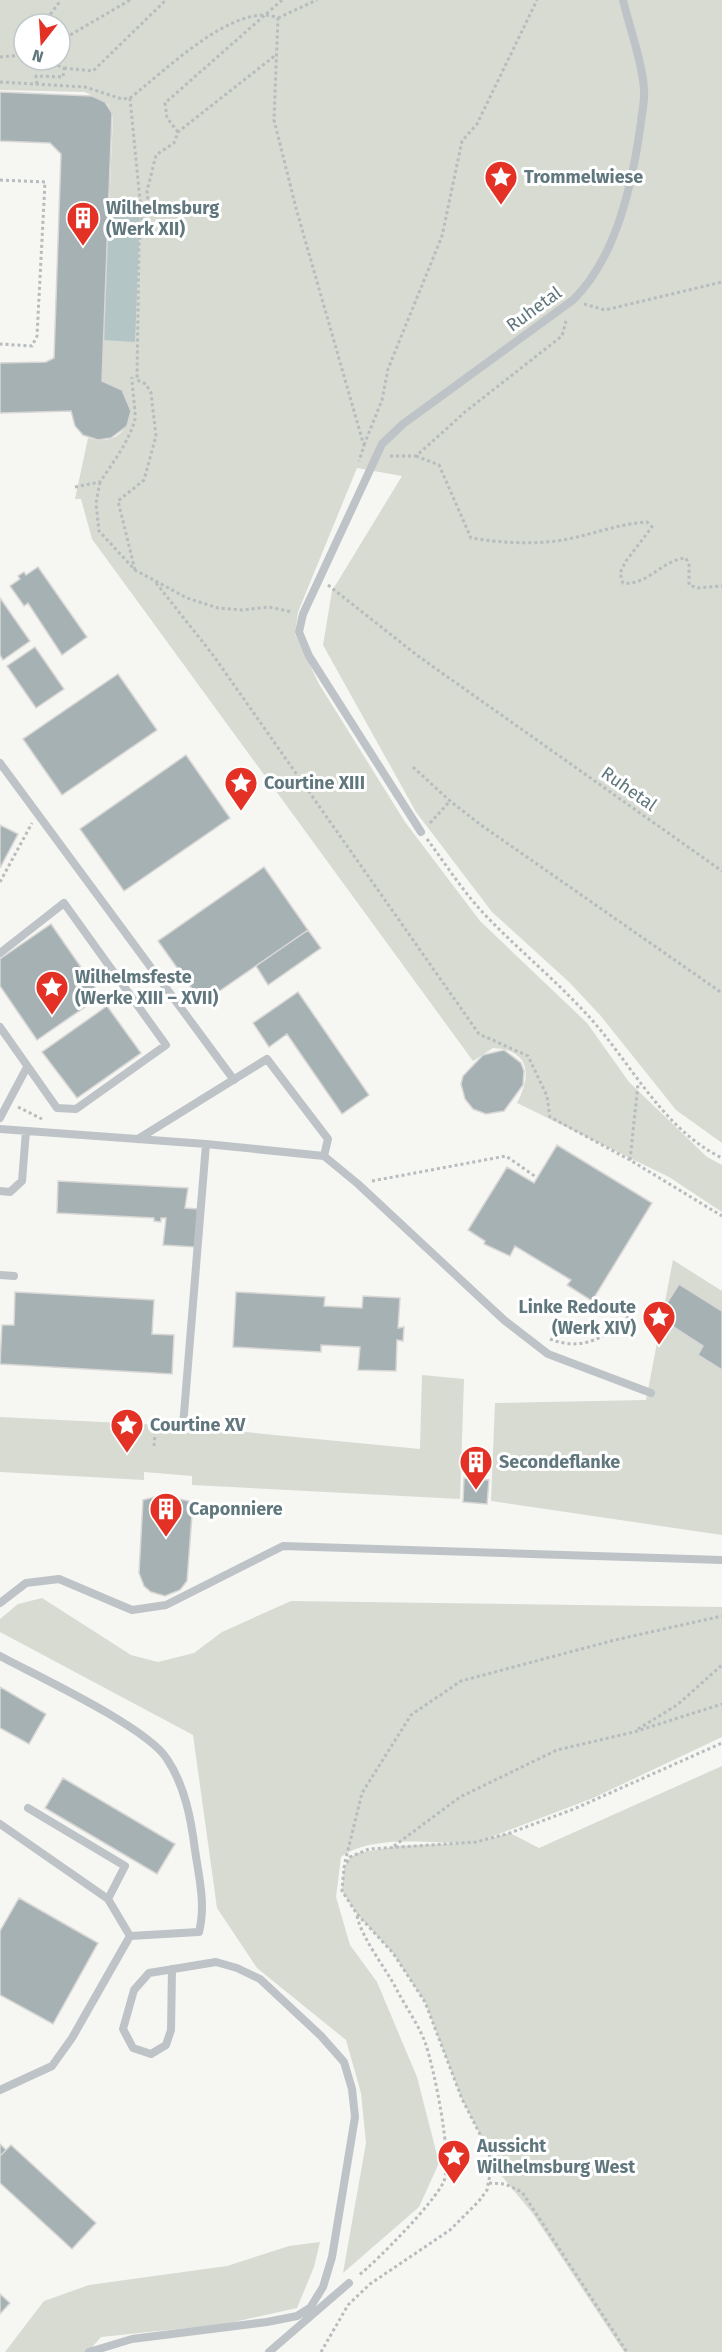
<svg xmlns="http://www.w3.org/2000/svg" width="722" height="2352" viewBox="0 0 722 2352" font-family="'Fira Sans',sans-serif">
  <rect width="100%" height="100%" fill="#f6f6f3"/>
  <path fill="#d7dbd2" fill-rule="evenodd" d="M0 0H722V1143L676 1110 600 1015 569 982 492 912 416 812 323 645 332 591 402 476 357 468 298 612 295 634 319 684 405 822 480 921 587 1023 629 1082 707 1157 722 1165V1212L669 1177 517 1103C532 1075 530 1050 493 1048L473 1061 92 539 81 499H75L88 438C122 449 139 418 122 390L102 381 113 117 108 104 85 92 0 90ZM24 24H60V60H24Z
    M673 1260 722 1291V1535L491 1501 495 1403 646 1400Z
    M422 1375 464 1379 460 1499 192 1485V1476L144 1472V1480L0 1472V1417L183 1426 420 1449Z
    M42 1598 131 1655 158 1662 194 1653 222 1632 291 1601 722 1607V1737L593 1798 486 1839 510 1833 539 1848 722 1766V2352H624L533 2214 492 2164 487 2148 462 2099 425 2002 393 1953 357 1914 342 1891 344 1867 350 1857 358 1853 398 1846 463 1843C427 1843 370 1835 341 1857L336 1897 350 1945 377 1982 417 2077 439 2163 419 2207 343 2273 366 2143 361 2093 346 2040 257 1968 217 1908 193 1735 0 1632V1619L18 1604Z
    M320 2242 314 2267 297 2308 225 2324 101 2337 88 2352H5L44 2301 89 2285 227 2266 289 2246Z"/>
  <path fill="#b4c5c6" d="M108 210 140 211 135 342 103 340Z"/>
  <path fill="#a6b1b4" stroke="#d8d7d5" stroke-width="1.5" d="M0 92 92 96 105 102 112 113 102 381 122 390 131 411 127 426 111 438 98 440 83 435 75 426 71 411 0 413V363L46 362 54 358 61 154 50 143 0 141Z
    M38 567 87 637 62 655 28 603 24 606 10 586 20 579 18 576 24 572 26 575Z
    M0 598 30 641 3 660 0 655Z
    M35 647 64 689 36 708 7 666Z
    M118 674 157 730 62 795 23 739Z
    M186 755 230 818 124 891 80 829Z
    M0 825 18 834 0 868Z
    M264 867 308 930 202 1003 158 941Z
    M51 924 101 996 37 1040 0 986V959Z
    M308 930 321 948 268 985 256 966Z
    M298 992 369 1095 342 1114 287 1034 269 1047 253 1023Z
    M107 1006 141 1053 77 1098 42 1052Z
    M504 1050 521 1063 524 1071 523 1085 504 1111 486 1114 473 1109 465 1099 461 1084 463 1076 483 1055Z
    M557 1145 652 1203 592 1301 567 1285 571 1280 515 1246 510 1256 484 1244 485 1241 468 1230 507 1167 534 1183Z
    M58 1181 188 1188 185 1208 198 1209 195 1247 163 1245 166 1218H161V1222L154 1221V1218L57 1213Z
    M679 1284 722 1311V1370L698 1355 703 1346 658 1317Z
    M15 1292 154 1300 152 1334 174 1335 172 1374 0 1364 2 1325H14Z
    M236 1292 325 1297 324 1306 362 1308 363 1296 400 1298 398 1328 404 1327 403 1341 397 1340 396 1371 358 1370 360 1347 321 1345V1352L233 1347Z
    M464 1478 489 1480 487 1504 463 1502Z
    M162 1495 193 1502 187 1581 180 1590 165 1596 151 1592 144 1586 139 1573 143 1500Z
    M0 1687 46 1714 29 1744 0 1728Z
    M63 1778 175 1844 157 1874 45 1808Z
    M19 1898 98 1943 53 2024 0 1995V1931Z
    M0 2144 6 2150 0 2156Z
    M11 2145 96 2223 72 2249 0 2183V2156Z
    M0 2294 10 2303 0 2314Z"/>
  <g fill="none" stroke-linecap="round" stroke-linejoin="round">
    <path stroke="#b7bcbe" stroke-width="3" stroke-dasharray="3 3" stroke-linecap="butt" d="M278 18 317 0
      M43 24 61 0
      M60 41 130 0
      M18 56 24 48
      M0 57 24 55
      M64 68 93 71 166 0
      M0 82 85 87 122 99 130 98C163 73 235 0 278 18L274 120 296 208 364 446 359 461
      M37 84 36 76 63 77 64 68 52 63 53 60
      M130 98 142 221
      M178 132 167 118 165 103 282 0
      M0 180 45 182 37 336 32 346 0 344
      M584 304 605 310 722 282
      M364 445 382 400 388 369 442 236 462 141 477 124 537 0
      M390 456H416L465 412 562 336 566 321
      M416 456 439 465 471 538C496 542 521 544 546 542 580 540 613 524 647 522L652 527 626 561 620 573 623 583C648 586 661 560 686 558L689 565V585L698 588 722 586
      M100 482 96 503 99 531 135 570 187 598 218 608 242 610 269 607 292 612
      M75 487 100 482C112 464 130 440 135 419 136 414 132 388 132 377
      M135 570 118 501 144 480 156 436 151 393 146 384 137 380 139 241 149 212 147 191 156 155 174 143 178 132 277 54
      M156 583 213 655 479 1034 528 1056 547 1096 550 1117 630 1160 722 1216
      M328 585 418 656 722 871
      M413 767 450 801 481 825 722 993
      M430 823 450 801
      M427 839C447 866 466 896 489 919 522 953 559 983 591 1019 633 1066 663 1129 722 1158
      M0 882 32 823
      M18 1107 42 1119
      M630 1160 638 1084
      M372 1181 506 1156 536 1177
      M550 1339C587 1354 613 1332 639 1307
      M154 1446 156 1421 171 1422
      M638 1729 677 1705 722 1665
      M394 1846 460 1797 557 1750 634 1732 722 1704
      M345 1862 362 1793 411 1715 461 1681 615 1640 722 1616
      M357 1916C363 1941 386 1968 398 1992 407 2009 420 2027 426 2045 434 2069 453 2159 444 2181 435 2202 377 2261 358 2276
      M489 2183 505 2184 522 2192 627 2352
      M321 2352 348 2305 370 2284 450 2230 479 2201 487 2190 492 2164 487 2148 462 2099 425 2002 393 1953 357 1914 342 1891 344 1867 350 1857 369 1849 476 1842 510 1833 574 1809 722 1743"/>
    <path stroke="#bdc3c6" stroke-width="8" d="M0 763 234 1080
      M421 832 309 656 299 632 303 614 382 444 403 424 573 300C617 257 633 181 641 122 642 112 645 100 644 90 643 64 629 26 623 0
      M0 953 64 903 166 1045 76 1109 57 1108 0 1027
      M0 1118 27 1067
      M0 1129 206 1144 324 1156 358 1184 504 1320 548 1354 651 1393
      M138 1139 267 1059 328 1139 324 1156
      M0 1191 10 1192 22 1181 26 1131
      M0 1275 14 1276
      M183 1426 206 1144
      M0 1603 26 1583 59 1579 132 1610 166 1605 283 1546 722 1560
      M0 1656C37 1676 147 1727 167 1759 185 1786 191 1819 195 1850 199 1878 206 1904 199 1932L130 1936
      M28 1808 125 1866 108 1899
      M0 1824 108 1899 130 1936 72 2038 52 2066 0 2090
      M89 2352 132 2339 267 2322 297 2316 310 2308 323 2287 332 2257 355 2117 352 2089 344 2062 321 2036 260 1979 237 1968 216 1962 149 1973 134 1990 123 2029 133 2048 151 2054 166 2045 171 2030 172 1969
      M269 2352 349 2283"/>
  </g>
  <defs>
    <g id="sight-pin" transform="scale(1.725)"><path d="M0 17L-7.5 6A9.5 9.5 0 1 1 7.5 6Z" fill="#e43125" stroke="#fff"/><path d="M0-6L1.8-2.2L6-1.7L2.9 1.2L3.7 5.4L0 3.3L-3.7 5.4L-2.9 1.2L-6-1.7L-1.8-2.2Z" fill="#fff"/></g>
    <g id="building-pin" transform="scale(1.725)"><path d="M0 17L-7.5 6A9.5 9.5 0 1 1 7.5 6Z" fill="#e43125" stroke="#fff"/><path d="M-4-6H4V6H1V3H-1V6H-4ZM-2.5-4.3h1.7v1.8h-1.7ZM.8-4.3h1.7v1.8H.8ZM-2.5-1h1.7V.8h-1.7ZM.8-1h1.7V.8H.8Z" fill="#fff"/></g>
  </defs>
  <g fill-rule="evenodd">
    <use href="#sight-pin" x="501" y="177"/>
    <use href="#building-pin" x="83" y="218"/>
    <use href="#sight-pin" x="241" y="783"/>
    <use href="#sight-pin" x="52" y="987"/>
    <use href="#sight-pin" x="659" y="1317"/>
    <use href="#sight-pin" x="127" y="1425"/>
    <use href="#building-pin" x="476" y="1462"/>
    <use href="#building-pin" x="166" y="1509"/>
    <use href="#sight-pin" x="454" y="2156"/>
  </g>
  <g text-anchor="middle" stroke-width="6" stroke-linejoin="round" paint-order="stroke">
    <g font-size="18" font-weight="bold" fill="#61777e" stroke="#fff" text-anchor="start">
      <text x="524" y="183">Trommelwiese</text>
      <text x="106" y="214">Wilhelmsburg<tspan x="106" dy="21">(Werk XII)</tspan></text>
      <text x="264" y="789">Courtine XIII</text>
      <text x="75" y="983">Wilhelmsfeste<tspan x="75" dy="21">(Werke XIII – XVII)</tspan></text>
      <text x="636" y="1313" text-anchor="end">Linke Redoute<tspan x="636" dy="21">(Werk XIV)</tspan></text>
      <text x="150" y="1431">Courtine XV</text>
      <text x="499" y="1468">Secondeflanke</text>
      <text x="189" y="1515">Caponniere</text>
      <text x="477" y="2152">Aussicht<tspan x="477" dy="21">Wilhelmsburg West</tspan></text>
    </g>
    <g font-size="18" fill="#61777e" stroke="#fff">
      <text transform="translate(534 309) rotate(-36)" y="6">Ruhetal</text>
      <text transform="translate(629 789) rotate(35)" y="6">Ruhetal</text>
    </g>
  </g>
  <g transform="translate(42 42) rotate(197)"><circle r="28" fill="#ffffff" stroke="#c0c9cb" stroke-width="1.5"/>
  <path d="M0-4.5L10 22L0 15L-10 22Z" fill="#e43125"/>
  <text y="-9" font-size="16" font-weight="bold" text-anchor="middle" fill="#61777e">N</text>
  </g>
</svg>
